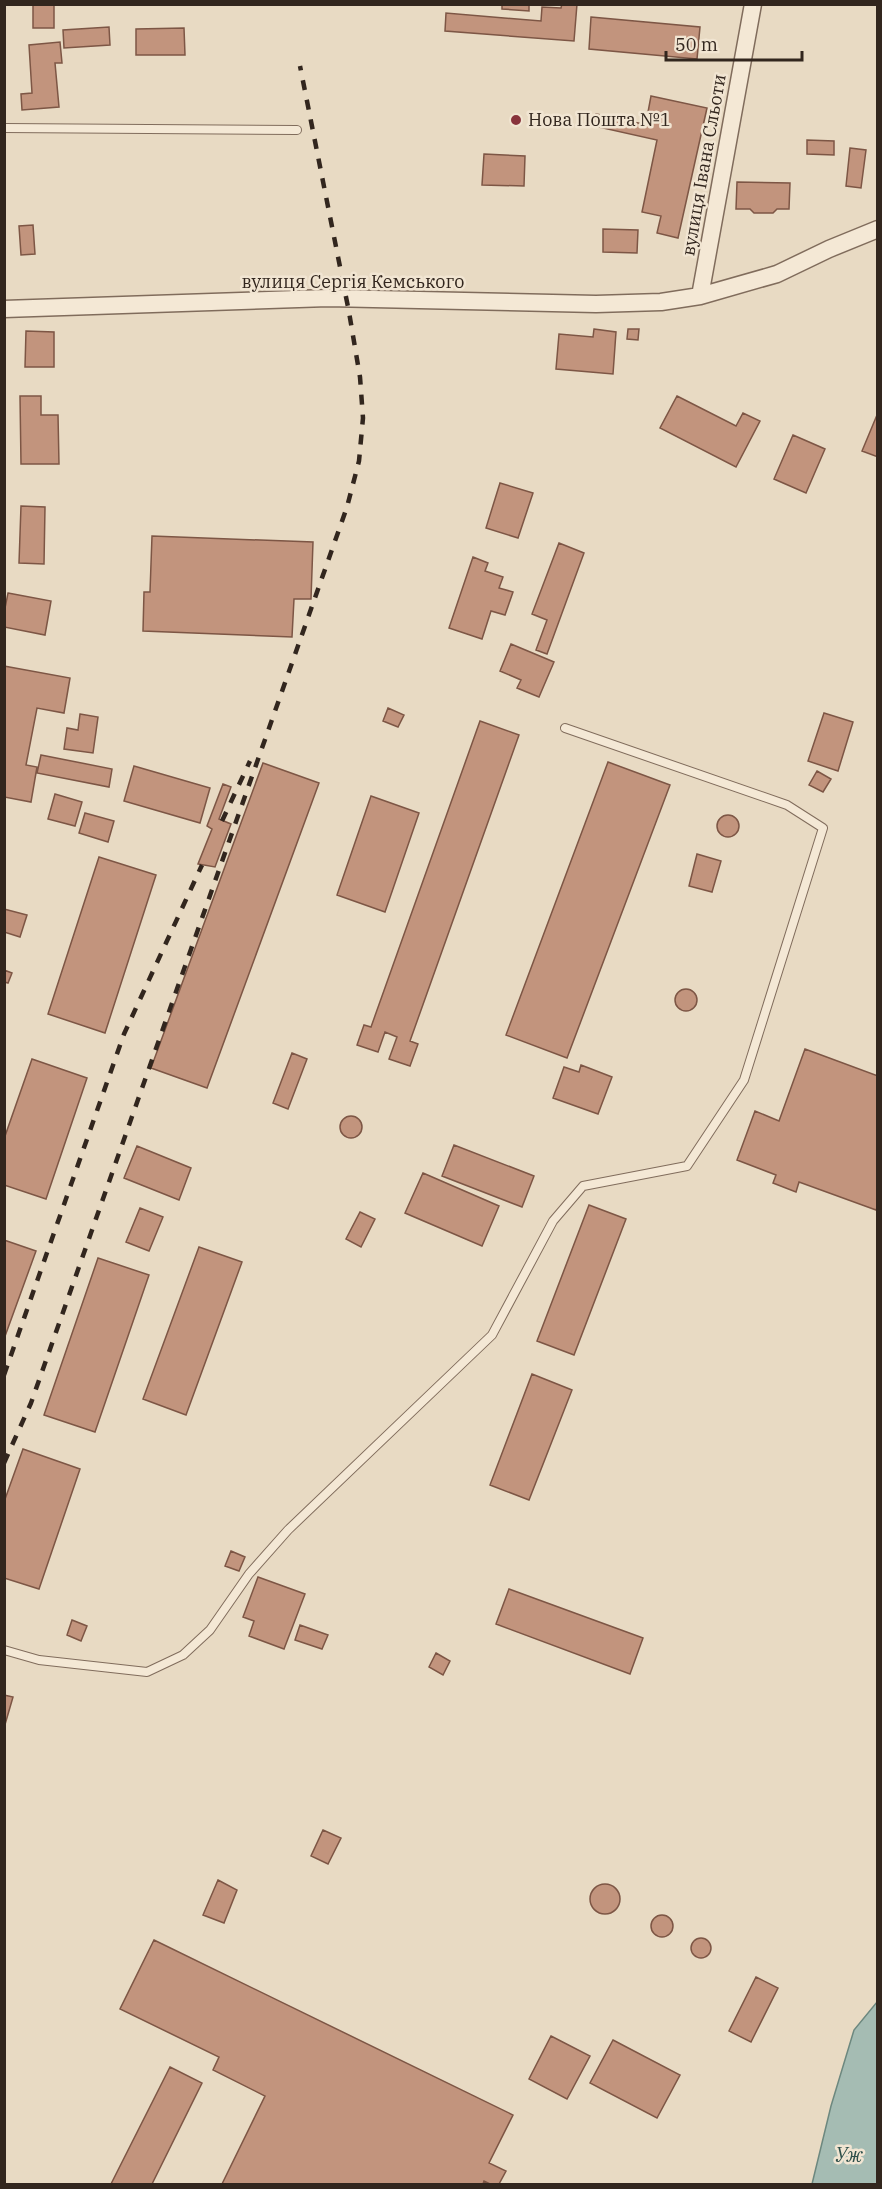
<svg xmlns="http://www.w3.org/2000/svg" width="882" height="2189" viewBox="0 0 882 2189" font-family="'IBM Plex Serif',serif">
  <rect width="100%" height="100%" fill="#e8dac3"/>
  <path fill="#a5bcb3" stroke="#6d887f" stroke-width="1.5" d="M877 2002V2184H812L831 2106 854 2030Z"/>
  <path fill="#c2947d" stroke="#7d5645" stroke-width="1.5" d="M33 4H54V28H33Z
    M502 4H529V11L502 9Z
    M562 4H577L574 41 445 31 446 13 541 21 542 7 561 8Z
    M591 17 700 27 697 59 589 49Z
    M109 27 110 45 64 48 63 30Z
    M184 28 185 55H136V29Z
    M60 42 62 63H55L59 107 22 110 21 94 32 93 29 45Z
    M651 96 707 108 678 238 657 233 661 216 642 212 657 140 594 126 596 114 652 126 655 113 648 112Z
    M807 140 834 141V155L807 154Z
    M850 148 866 150 861 188 846 186Z
    M484 154 525 156 524 186 482 185Z
    M737 182 790 183 789 209H777L773 213H754L750 209H736Z
    M33 225 35 254 21 255 19 226Z
    M603 229 638 230 637 253 603 252Z
    M594 329 616 332 613 374 556 369 559 334 593 337Z
    M628 329H639L638 340 627 339Z
    M26 331 54 332V367H25Z
    M20 396H41V415H58L59 464H21Z
    M677 396 736 426 743 413 760 421 736 467 660 428Z
    M877 415H878V457L862 451Z
    M793 435 825 449 806 493 774 479Z
    M500 483 533 493 518 538 486 528Z
    M21 506 45 507 44 564 19 563Z
    M152 536 313 542 311 599H294L292 637 143 631 144 592H150Z
    M559 543 584 553 547 654 536 650 547 620 532 614Z
    M473 557 488 563 485 571 503 577 499 588 513 592 505 615 491 611 482 639 449 628Z
    M8 593 51 601 45 635 4 627V613Z
    M511 644 554 662 539 697 517 688 521 680 500 671Z
    M4 666 70 678 64 713 37 708 26 765 37 767 31 802 4 797Z
    M388 708 404 715 398 727 383 721Z
    M824 713 853 722 838 771 808 761Z
    M80 714 98 717 93 753 64 749 67 728 78 730Z
    M480 721 519 735 410 1041 418 1044 410 1066 389 1059 397 1037 385 1032 378 1052 357 1045 364 1025 371 1027Z
    M41 755 112 769 109 787 37 773Z
    M608 762 670 785 567 1058 506 1035Z
    M263 763 319 783 207 1088 151 1068Z
    M134 766 210 788 200 823 124 801Z
    M817 771 831 779 823 792 809 785Z
    M223 784 231 787 219 819 231 824 215 867 198 864 212 829 207 826Z
    M55 794 82 802 75 826 48 819Z
    M371 796 419 813 385 912 337 895Z
    M85 813 114 821 108 842 79 833Z
    M717 826a11 11 0 1 1 22 0a11 11 0 1 1-22 0Z
    M697 854 721 861 712 892 689 886Z
    M99 857 156 875 105 1033 48 1014Z
    M4 909 27 915 20 937 4 932Z
    M4 970 12 973 8 983 4 982Z
    M675 1000a11 11 0 1 1 22 0a11 11 0 1 1-22 0Z
    M805 1049 878 1076V1205L876 1210 799 1182 796 1192 773 1183 776 1175 737 1160 755 1111 779 1121Z
    M292 1053 307 1059 288 1109 273 1103Z
    M32 1059 87 1078 46 1199 4 1185V1139Z
    M581 1065 612 1077 598 1114 553 1098 564 1067 579 1072Z
    M340 1127a11 11 0 1 1 22 0a11 11 0 1 1-22 0Z
    M454 1145 534 1176 522 1207 442 1176Z
    M137 1146 191 1168 179 1200 124 1178Z
    M423 1173 499 1206 482 1246 405 1213Z
    M589 1205 626 1219 574 1355 537 1341Z
    M140 1208 163 1217 149 1251 126 1242Z
    M360 1212 375 1219 361 1247 346 1239Z
    M4 1240 36 1251 4 1339Z
    M199 1247 242 1262 186 1415 143 1399Z
    M98 1258 149 1275 95 1432 44 1415Z
    M532 1374 572 1390 529 1500 490 1485Z
    M23 1449 80 1469 39 1589 4 1578V1502Z
    M231 1551 245 1557 239 1571 225 1566Z
    M258 1577 305 1594 284 1649 249 1636 254 1621 243 1617Z
    M509 1589 643 1638 630 1674 496 1624Z
    M72 1620 87 1626 81 1641 67 1635Z
    M300 1625 328 1635 322 1649 295 1640Z
    M436 1653 450 1661 443 1675 429 1667Z
    M4 1695 13 1697 4 1728Z
    M323 1830 341 1838 328 1864 311 1856Z
    M218 1880 237 1890 224 1923 203 1915Z
    M590 1899a15 15 0 1 1 30 0a15 15 0 1 1-30 0Z
    M651 1926a11 11 0 1 1 22 0a11 11 0 1 1-22 0Z
    M691 1948a10 10 0 1 1 20 0a10 10 0 1 1-20 0Z
    M154 1940 513 2115 489 2163 506 2171 499 2184H490L484 2181 483 2184H222L265 2096 213 2070 219 2057 120 2009Z
    M756 1977 778 1988 751 2042 729 2031Z
    M551 2036 590 2056 567 2099 529 2079Z
    M613 2040 680 2075 657 2118 590 2083Z
    M170 2067 202 2083 152 2184H111Z"/>
  <g fill="none" stroke-linecap="round" stroke-linejoin="round">
    <g stroke="#806c5c" stroke-width="10">
      <path id="service" d="M4 128 297 130
        M4 1650 39 1660 147 1672 183 1655 210 1630 249 1574 288 1530 492 1335 553 1221 583 1186 687 1166 744 1080 823 828 787 805 565 728"/>
    </g>
    <g stroke="#806c5c" stroke-width="19">
      <path id="minor" d="M700 296 753 4
        M4 309 328 298 596 304 661 302 700 296 777 274 829 249 878 229"/>
    </g>
    <use href="#service" stroke="#f4e8d5" stroke-width="8"/>
    <use href="#minor" stroke="#f4e8d5" stroke-width="16"/>
    <path stroke="#32261e" stroke-width="4.5" stroke-dasharray="10 10" stroke-linecap="butt" d="M222 821 250 761
      M4 1375 124 1034 202 865
      M4 1463 31 1403 347 507 359 461 363 418 360 377 349 312 300 66"/>
  </g>
  <circle fill="#88333b" stroke="#f1e5d2" stroke-width="2" cx="516" cy="120" r="6"/>
  <g text-anchor="middle" stroke-width="5" stroke-linejoin="round" paint-order="stroke">
    <g font-size="18" fill="#32261e" stroke="#f1e5d2" text-anchor="start">
      <text x="528" y="126">Нова Пошта №1</text>
    </g>
    <g font-size="18" fill="#32261e" stroke="#f1e5d2">
      <text transform="translate(704 165) rotate(-80)" y="6">вулиця Івана Сльоти</text>
      <text x="353" y="288">вулиця Сергія Кемського</text>
    </g>
    <g font-size="20" font-style="italic" fill="#2f504b" stroke="#f1e5d2">
      <text x="849" y="2162">Уж</text>
    </g>
  </g>
  <rect width="882" height="2189" fill="none" stroke="#32261e" stroke-width="12"/>
  <path d="M666 51v9h136v-9" fill="none" stroke="#32261e" stroke-width="3"/>
  <text x="675" y="51" font-size="18" fill="#32261e" stroke="#f1e5d2" stroke-width="4.5" paint-order="stroke">50 m</text>
</svg>
